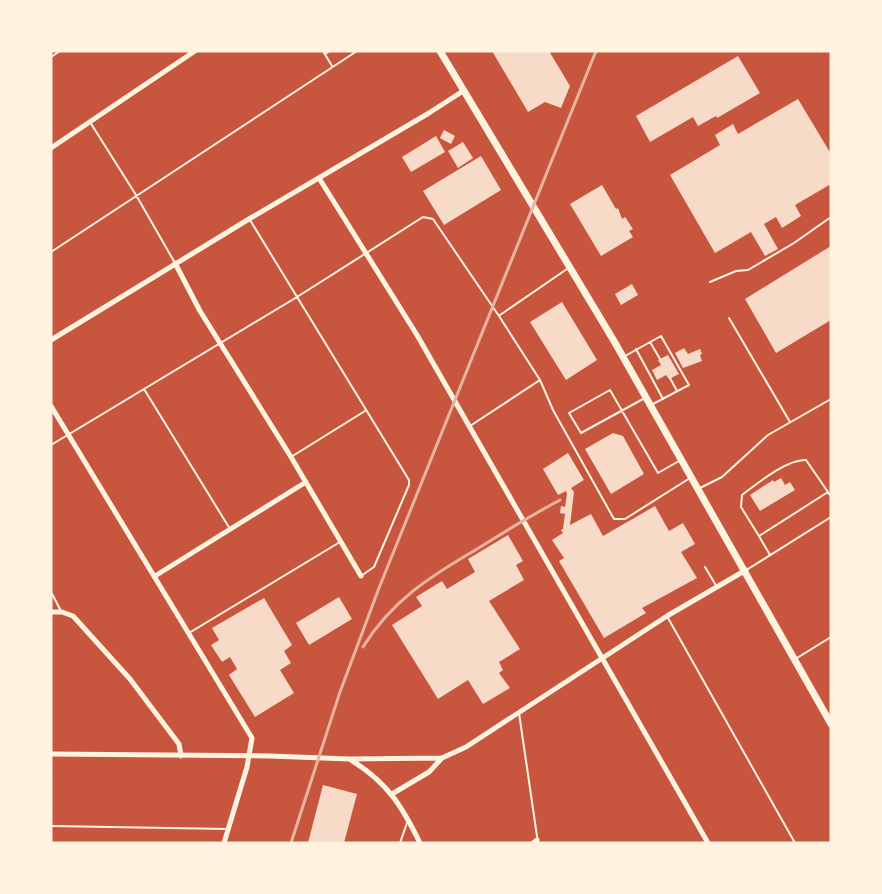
<svg xmlns="http://www.w3.org/2000/svg" width="882" height="894" viewBox="0 0 882 894" font-family="'Libre Baskerville',serif">
  <rect width="100%" height="100%" fill="#c8553d"/>
  <path fill="#f7dbc8" d="M492 51H549L570 86 561 108 545 102 528 112Z
    M738 56 760 93 717 118 716 116 698 126 693 117 650 142 636 116Z
    M798 99 831 154V184L795 205 801 216 782 228 776 217 764 224 778 249 765 256 751 232 715 253 670 175 720 145 715 135 733 124 738 134Z
    M444 130 455 136 451 144 440 138Z
    M436 136 445 152 411 172 402 157Z
    M463 142 473 158 458 168 448 151Z
    M481 156 501 190 444 225 423 191Z
    M602 185 616 209 618 208 622 219 625 217 633 229 629 231 633 237 601 256 570 204Z
    M831 246V320L776 353 745 299Z
    M632 284 638 295 621 305 615 294Z
    M562 302 597 360 566 380 530 322Z
    M684 348 688 354 700 349 702 354 700 355 702 361 683 368 675 353Z
    M668 355 679 374 669 379 666 375 657 380 652 370 661 365 658 360Z
    M613 433 623 436 644 474 611 494 585 449Z
    M568 453 584 480 571 488 574 492 570 525 591 514 603 536 655 506 669 531 683 523 695 544 681 552 697 578 642 608 646 613 604 638 559 561 564 558 552 540 563 533 561 530 563 529 565 514 560 513 561 506 565 507 567 494 566 491 558 495 543 469Z
    M781 478 785 485 790 482 795 490 760 511 750 495 773 480 774 482Z
    M508 535 523 561 516 565 524 580 489 601 520 649 499 662 503 670 499 673 510 688 483 704 468 680 438 699 392 625 422 606 416 597 442 581 447 589 475 572 468 559Z
    M339 597 352 619 309 645 296 623Z
    M264 598 292 645 284 651 291 663 280 670 294 693 255 717 229 675 237 669 230 657 222 662 211 645 219 640 212 628Z
    M323 785 357 794 344 843H308Z"/>
  <g fill="none" stroke-linecap="round" stroke-linejoin="round">
    <path stroke="#fff3e0" stroke-width="2" d="M323 51 332 66
      M325 54 330 51
      M51 57 60 51
      M90 122 136 195 175 263
      M250 220 409 480V485L374 567 361 576
      M51 252 357 51
      M710 282 736 271 748 270 794 243 831 217
      M500 315 567 269
      M729 318 790 422
      M650 342 660 359
      M636 349 663 399
      M625 356 661 336 689 385 653 404
      M670 378 677 391
      M144 389 230 529
      M643 399 581 433 569 413 610 390 658 473 679 461
      M470 426 540 380
      M51 445 297 297 423 217 433 219 499 316 540 380 553 410 614 519H625L690 478
      M291 457 365 411
      M700 488 722 477 768 435 831 399
      M759 536 741 507 742 495C758 483 787 459 806 460L828 492
      M770 555 759 536 828 492 831 497
      M705 567 717 587
      M748 569 831 517
      M51 592 61 611
      M668 618 795 843
      M189 633 340 542
      M797 658 831 637
      M519 713 538 843
      M51 826 228 829
      M400 843 407 823"/>
    <path stroke="#fff3e0" stroke-width="5" d="M51 148 195 51
      M319 178 417 335 708 843
      M175 263 200 311 291 457 361 576
      M51 340 249 219 429 113 463 91
      M51 406 252 738 247 767 224 843
      M155 576 306 482
      M51 612H62L73 616 130 679 179 744 181 756
      M51 754 270 756 349 759 442 758 466 747 667 616 746 570
      M351 760C387 782 402 806 420 843
      M392 794 429 772 442 758
      M533 843 537 840"/>
    <path stroke="#fff3e0" stroke-width="7" d="M440 51 614 341 831 724"/>
    <path stroke="#e9b49f" stroke-width="3" d="M363 647C392 600 431 576 477 549 504 532 532 515 560 500
      M291 843 340 692 379 588 596 51"/>
  </g>
  <rect width="882" height="894" fill="none" stroke="#fff3e0" stroke-width="105"/>
</svg>
